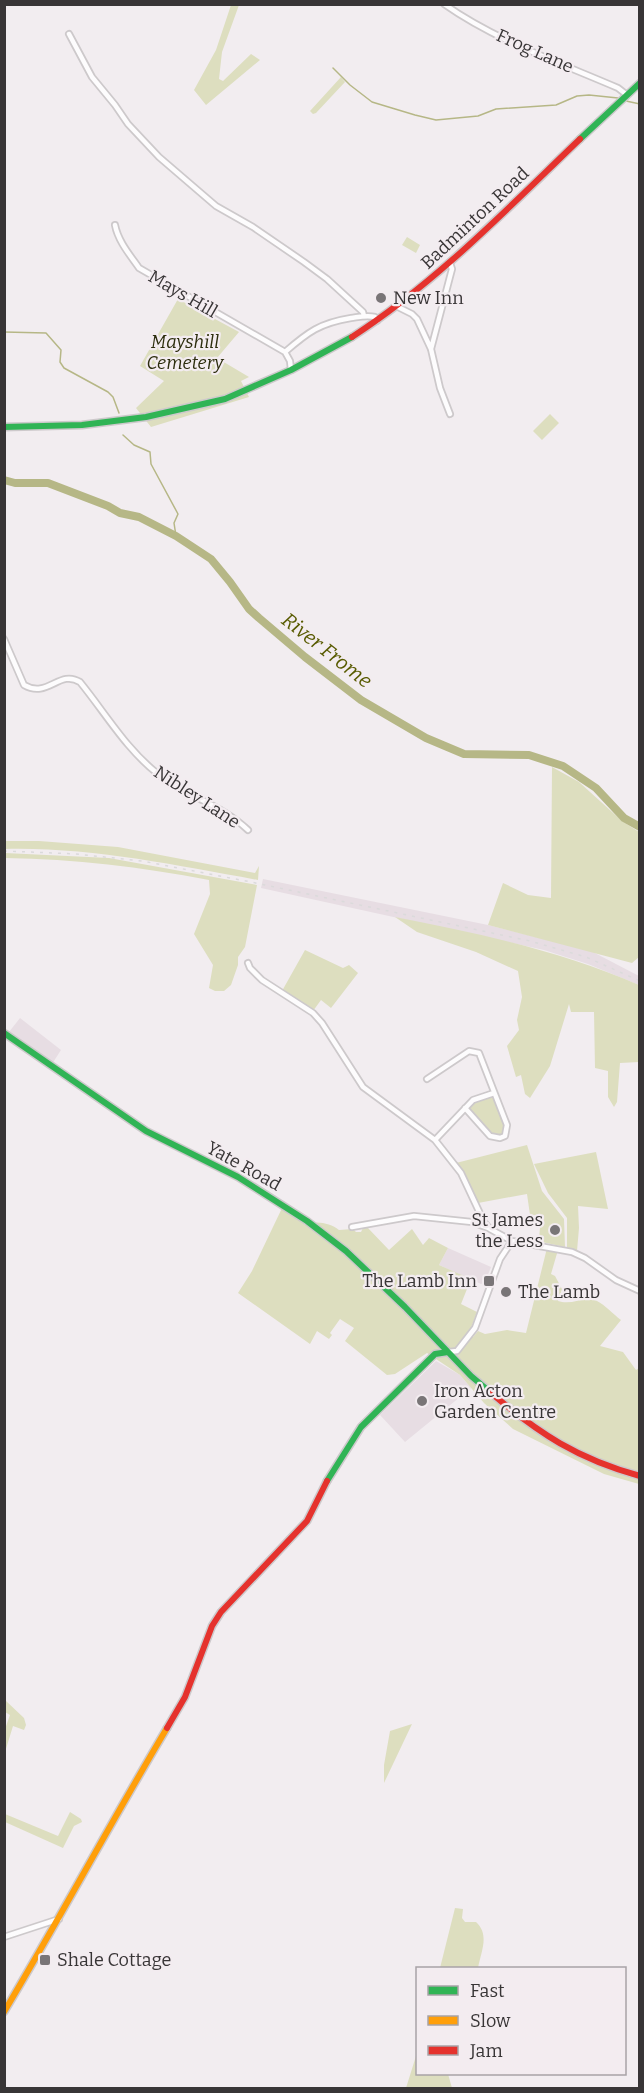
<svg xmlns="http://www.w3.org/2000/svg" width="644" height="2093" viewBox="0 0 644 2093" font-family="Bitter,serif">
  <rect width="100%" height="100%" fill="#f2edf0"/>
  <path fill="#e7dde3" d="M263 879 488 925 591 951 639 976V985L588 964 544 950 261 888Z
    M20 1018 61 1050 52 1064 9 1032Z
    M448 1248 491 1267 485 1282 481 1284 439 1265Z
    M436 1361 460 1375 471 1388 405 1442 380 1415Z"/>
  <path fill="#dddebf" d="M231 5H239L222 52 219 79 223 81 251 54 260 60 206 105 194 90 216 50Z
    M341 77 345 82 316 113 313 114 310 111Z
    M407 237 420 245 416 253 402 245Z
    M178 299 239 332 217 358 249 377 241 381 249 397 151 427 136 408 164 381 140 366Z
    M550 414 559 423 542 440 533 431Z
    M552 767 579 782 622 821 639 832V957L632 963 488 925 503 883 528 895 551 898Z
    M4 841H39L118 847 255 873 259 866 258 880C174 865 90 847 5 849Z
    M5 853 109 858 257 885 245 947 238 957V965L231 985 224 991H215L209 988 213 965 194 934 210 894 209 880C140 867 76 859 5 858Z
    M395 917C478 933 561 951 639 985V1062L620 1063 617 1102 614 1107 608 1097V1071L595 1068 594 1012H571L569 1004 550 1066 530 1098 525 1094 521 1075 516 1077 507 1046 519 1030 517 1020 522 997 518 971 476 952 417 932Z
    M305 950 343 968 349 965 358 973 331 1008 321 1000 313 1011 282 991Z
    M490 1096 495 1098C500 1109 511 1126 502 1136L494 1137 469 1110V1106L474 1101Z
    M527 1145 542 1191 564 1219 565 1247 542 1242V1239H539L541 1216 530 1215 527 1194 478 1203 456 1163Z
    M596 1152 608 1209 578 1206 579 1228 577 1251 567 1248V1218L548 1193 534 1164Z
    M283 1206 305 1225C316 1220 330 1223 339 1230L353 1229 356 1232H361L363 1228 367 1227 389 1250 412 1229 423 1245 429 1238 448 1248 439 1265 471 1279 461 1304 477 1312 469 1333 473 1337 478 1331 485 1334 507 1330 526 1333 547 1248 558 1250 551 1274 555 1276 562 1289 558 1301C572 1306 585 1295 597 1301 605 1305 613 1314 621 1320L600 1346 623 1352 636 1370 639 1368V1484L604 1474 513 1429 484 1403 460 1375 427 1353 395 1374 387 1375 345 1341 354 1328 340 1319 330 1333 332 1335 329 1339 317 1331 310 1344 238 1293 252 1271Z
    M5 1700 24 1718 26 1725 24 1730 13 1726 5 1752V1729L10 1715 5 1712Z
    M412 1724 384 1783V1765L390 1731Z
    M70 1812 81 1819 82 1822 74 1826 63 1848 5 1822V1814L58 1836Z
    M455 1908 463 1909 462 1918 465 1922H476C490 1935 481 1951 478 1968H440Z
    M416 2056 418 2074H448L452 2088H406Z"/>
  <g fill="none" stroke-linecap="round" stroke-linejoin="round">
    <path stroke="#b6b786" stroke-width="1.5" d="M333 68 350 85 372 102 415 115 436 120 478 116 496 109 556 105 577 96 589 95 618 98
      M626 101 640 104
      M4 332 46 333 61 350 60 362 64 368 108 392 113 397 119 413
      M123 435 134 445 150 452 151 464 178 514 174 523 176 536"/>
    <path stroke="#b6b786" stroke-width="8" d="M4 480 15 483H48L108 506 120 513 139 517 176 536 211 559 230 582 249 609 259 618 305 657 361 700 426 738 464 754 529 755 563 766 596 788 624 818 640 827"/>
    <g stroke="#cdc9cb" stroke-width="8">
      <path id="street" d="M444 4C495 40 560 63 618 88L627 95
        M69 34 92 77 115 105 128 124 159 157 216 206 253 227 304 262 327 279 363 312 364 316
        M115 225C118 241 130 255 139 268L285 352 290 361 291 370
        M396 306 412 314 417 319 431 349 440 388 450 414
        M431 349 452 269 450 263
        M285 352C308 332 320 323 351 318 359 317 367 315 375 317L377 321
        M4 639 24 685C48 699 59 669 80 682 106 714 126 749 158 774 186 796 222 805 248 830
        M248 963 250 968 262 980 313 1013 322 1023 363 1087 435 1140 461 1173 484 1222 490 1229 512 1241 572 1252 585 1258 616 1280 640 1291
        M427 1079 469 1051 479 1053 507 1125 505 1136 500 1138 490 1136 465 1108
        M435 1140 473 1100 494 1093
        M352 1227 414 1216 472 1222 488 1228
        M448 1352 457 1351 475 1328 500 1259 512 1241
        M4 1937 59 1919"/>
    </g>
    <g stroke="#cdc9cb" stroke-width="9">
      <path id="fast" d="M580 139 640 83
        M4 427 82 425 146 417 225 399 291 370 352 337
        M4 1033 146 1131 238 1177 307 1221 346 1251 405 1307 471 1376 490 1392
        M327 1481 361 1427 435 1354 448 1352"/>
    </g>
    <g stroke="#cdc9cb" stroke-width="9">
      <path id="slow" d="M4 2012C60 1918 111 1822 167 1728"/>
    </g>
    <g stroke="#cdc9cb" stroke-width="9">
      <path id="jam" d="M352 337C437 282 507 209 580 139
        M490 1392C539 1434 578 1459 640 1476
        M167 1728 185 1697 212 1626 221 1612 307 1521 327 1481"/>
    </g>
    <use href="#street" stroke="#fdfcfd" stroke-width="4.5"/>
    <use href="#fast" stroke="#30b455" stroke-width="6"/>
    <use href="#slow" stroke="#ff9f0a" stroke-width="6"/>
    <use href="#jam" stroke="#e5322d" stroke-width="6"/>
    <path stroke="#dbdadb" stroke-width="1.5" stroke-dasharray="3 6" stroke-linecap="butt" d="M4 851 76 854 142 861 251 882 530 941 586 957 640 981"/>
  </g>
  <g fill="#797577" stroke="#f3ecf0" stroke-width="2">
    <circle cx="381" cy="298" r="6"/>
    <circle cx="555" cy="1230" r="6"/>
    <rect x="483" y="1275" width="12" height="12" rx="3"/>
    <circle cx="506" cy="1292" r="6"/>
    <circle cx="422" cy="1401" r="6"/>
    <rect x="39" y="1954" width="12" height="12" rx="3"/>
  </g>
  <g text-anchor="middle" stroke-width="4.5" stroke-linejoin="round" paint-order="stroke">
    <g font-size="18" fill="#383536" stroke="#f3ecf0">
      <text transform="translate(535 51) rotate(24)" y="6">Frog Lane</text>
      <text transform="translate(475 218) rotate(-43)" y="6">Badminton Road</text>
      <text transform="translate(183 294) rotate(30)" y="6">Mays Hill</text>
      <text transform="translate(197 797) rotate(33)" y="6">Nibley Lane</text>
      <text transform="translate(244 1166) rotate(29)" y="6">Yate Road</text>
    </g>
    <g font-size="18" fill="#383536" stroke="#f3ecf0" text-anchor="start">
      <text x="393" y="304">New Inn</text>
      <text x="543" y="1226" text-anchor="end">St James<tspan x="543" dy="21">the Less</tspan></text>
      <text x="477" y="1287" text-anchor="end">The Lamb Inn</text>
      <text x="518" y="1298">The Lamb</text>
      <text x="434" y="1397">Iron Acton<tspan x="434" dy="21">Garden Centre</tspan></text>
      <text x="57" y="1966">Shale Cottage</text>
    </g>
    <g font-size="18" font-style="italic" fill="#2c2d0d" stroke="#f3ecf0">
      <text x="185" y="348">Mayshill<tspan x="185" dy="21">Cemetery</tspan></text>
    </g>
    <g font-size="20" font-style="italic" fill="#585b01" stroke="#f3ecf0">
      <text transform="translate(327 650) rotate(38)" y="7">River Frome</text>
    </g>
  </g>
  <rect width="644" height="2093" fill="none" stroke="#383536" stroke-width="12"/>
  <rect x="416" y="1967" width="210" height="108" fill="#f3ecf0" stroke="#a8a3a6" stroke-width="1.5"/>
  <rect x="428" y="1986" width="30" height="9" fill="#30b455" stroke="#a8a3a6" stroke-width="1.5"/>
  <text x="470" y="1997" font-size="18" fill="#383536">Fast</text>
  <rect x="428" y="2016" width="30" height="9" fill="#ff9f0a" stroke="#a8a3a6" stroke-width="1.5"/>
  <text x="470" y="2027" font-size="18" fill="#383536">Slow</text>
  <rect x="428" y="2046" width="30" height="9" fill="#e5322d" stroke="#a8a3a6" stroke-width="1.5"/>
  <text x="470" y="2057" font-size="18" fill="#383536">Jam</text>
</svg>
